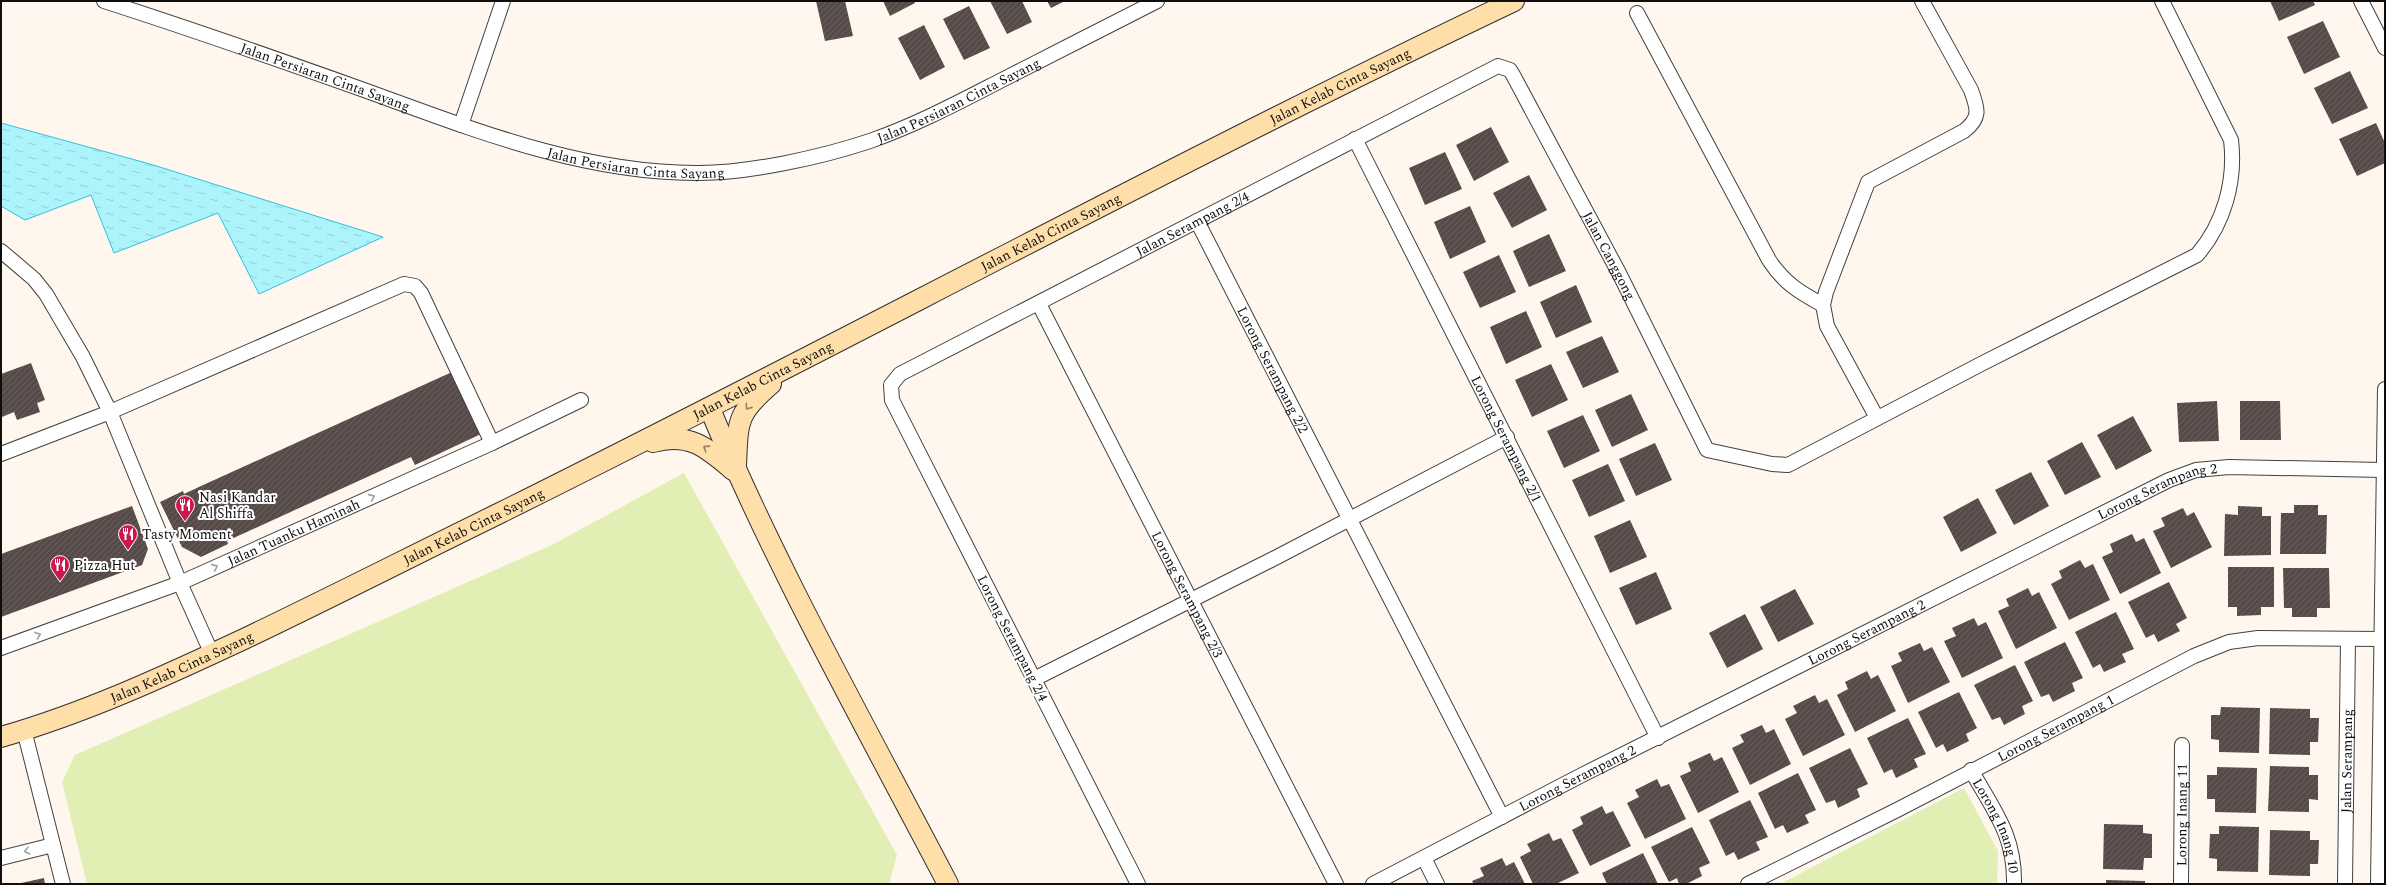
<svg xmlns="http://www.w3.org/2000/svg" width="2386" height="885" viewBox="0 0 2386 885" font-family="Spectral,serif">
  <defs>
    <pattern id="water-ripples" width="26" height="14" patternUnits="userSpaceOnUse"><rect width="26" height="14" fill="#adf3fc"/><path d="M2 4q2-2 4 0t4 0M15 11q2-2 4 0t4 0" fill="none" stroke="#94cfd7"/></pattern>
    <pattern id="building-hatch" width="6" height="6" patternUnits="userSpaceOnUse"><rect width="6" height="6" fill="#574b49"/><path d="M-1 1l2-2M0 6l6-6M5 7l2-2" fill="none" stroke="#6a615f"/></pattern>
  </defs>
  <rect width="100%" height="100%" fill="#fff7ee"/>
  <path fill="#e1eeb4" d="M684 473 897 855 889 884H87L62 782 75 755 552 545Z
    M1964 788 1998 851 1997 884H1780Z"/>
  <path fill="url(#water-ripples)" stroke="#2dc3da" d="M1 123 150 164 383 237 259 294 218 213 114 253 91 195 25 220 1 206Z"/>
  <path fill="url(#building-hatch)" d="M816 1H845L853 36 825 41Z
    M883 1H914L915 3 890 16Z
    M990 1H1022L1032 22 1007 34Z
    M1047 1H1065L1051 8Z
    M2270 1H2313L2315 5 2279 21Z
    M969 6 990 48 964 60 943 19Z
    M2323 21 2340 57 2304 74 2287 37Z
    M924 25 945 67 920 80 898 38Z
    M2350 71 2368 108 2332 124 2314 88Z
    M2376 123 2385 143V163L2357 176 2339 139Z
    M1491 127 1509 162 1474 181 1456 145Z
    M1445 152 1462 189 1425 205 1409 168Z
    M1529 175 1547 210 1512 228 1493 193Z
    M1470 206 1486 242 1450 259 1434 222Z
    M1549 234 1566 271 1529 287 1513 251Z
    M1499 255 1516 292 1480 308 1463 272Z
    M1576 285 1592 322 1556 338 1540 302Z
    M1526 311 1542 347 1506 364 1490 327Z
    M1602 336 1619 372 1583 388 1566 352Z
    M31 363 45 400 37 403 40 412 17 420 14 412 2 417 1 374Z
    M1551 364 1568 400 1532 417 1515 380Z
    M452 372 481 434 415 465 411 457 227 541 228 544 201 557 182 547 160 502 183 491 184 494 201 486Z
    M1631 394 1648 430 1612 447 1595 410Z
    M2217 401 2219 441 2179 442 2177 403Z
    M2240 401H2280L2281 440H2240Z
    M1583 415 1600 451 1564 468 1547 431Z
    M2133 416 2152 451 2116 470 2097 435Z
    M2082 442 2101 477 2065 495 2047 461Z
    M1655 443 1672 480 1636 496 1619 459Z
    M1608 464 1625 501 1589 517 1572 480Z
    M2031 472 2049 506 2014 525 1995 490Z
    M1978 498 1997 533 1961 552 1943 517Z
    M2294 505H2318V515H2327L2326 554H2280L2281 513H2294Z
    M132 506 148 549 142 565 1 617V554Z
    M2238 506 2262 507V516H2271V555L2224 556 2225 514 2238 515Z
    M2183 508 2187 516 2194 512 2212 547 2171 568 2153 531 2165 526 2161 518Z
    M1630 520 1647 557 1610 573 1594 536Z
    M2132 534 2136 542 2144 538 2161 573 2120 594 2102 557 2113 552 2110 544Z
    M2080 560 2085 568 2093 564 2110 600 2069 620 2051 584 2062 578 2059 571Z
    M2228 567H2274V607H2261V615L2237 616V607H2228Z
    M2283 568H2329L2330 608H2317V617H2292V608H2284Z
    M1656 572 1672 609 1636 625 1619 588Z
    M2169 582 2187 618 2176 624 2180 631 2158 642 2154 634 2146 638 2128 602Z
    M2028 588 2032 596 2039 592 2057 628 2016 649 1998 611 2009 606 2006 599Z
    M1795 589 1814 624 1778 642 1760 607Z
    M2116 612 2134 649 2122 654 2126 662 2104 672 2100 664 2093 668 2075 632Z
    M1745 614 1763 649 1727 668 1709 633Z
    M1974 618 1978 626 1986 622 2003 658 1962 678 1944 641 1956 636 1952 628Z
    M2065 642 2083 678 2072 683 2075 691 2053 702 2049 694 2041 697 2024 662Z
    M1920 643 1924 651 1932 647 1950 682 1908 703 1891 666 1902 661 1898 653Z
    M2015 665 2033 701 2022 706 2025 714 2004 725 2000 717 1992 720 1974 685Z
    M1867 671 1871 679 1878 675 1896 711 1855 732 1837 695 1848 689 1845 682Z
    M1959 692 1977 728 1966 734 1969 741 1947 752 1943 744 1936 748 1918 712Z
    M1815 695 1819 703 1827 699 1845 735 1803 756 1785 719 1797 713 1793 706Z
    M2221 707 2260 708 2259 753 2219 752V740L2211 739V715H2220Z
    M2270 708 2310 709V718H2319L2318 742H2310V755L2269 754Z
    M1908 718 1926 754 1914 759 1918 767 1896 778 1892 769 1884 773 1867 738Z
    M1762 725 1766 733 1774 729 1791 764 1750 785 1732 748 1744 742 1740 735Z
    M1850 748 1868 784 1857 789 1860 797 1838 808 1835 800 1826 803 1809 768Z
    M1710 753 1714 761 1722 757 1739 792 1698 813 1680 776 1691 771 1688 763Z
    M2270 766 2309 767V775H2318V800L2309 799V812L2268 811Z
    M2217 767 2257 768 2256 813 2215 812V799H2207V775H2217Z
    M1798 773 1816 810 1805 815 1809 823 1787 833 1783 825 1775 829 1758 793Z
    M1657 779 1661 787 1669 784 1686 819 1645 839 1627 803 1639 797 1635 790Z
    M1750 800 1768 837 1756 842 1760 850 1738 860 1734 852 1726 856 1709 820Z
    M1602 806 1606 814 1613 811 1631 846 1590 866 1572 830 1583 824 1580 817Z
    M2104 824 2143 825V833L2152 834V858H2144L2143 870 2103 869Z
    M2219 826 2259 827 2258 872 2217 871V859L2209 858 2210 834H2219Z
    M1692 827 1710 863 1699 868 1702 876 1686 884H1679L1677 878 1669 882 1651 847Z
    M2270 830 2310 831V840H2319L2318 864H2310V876L2269 875Z
    M1549 833 1553 841 1561 838 1579 873 1556 884H1533L1520 857 1531 851 1527 844Z
    M1643 853 1658 884H1607L1602 873Z
    M1502 858 1506 866 1514 862 1525 884H1474L1472 881 1484 876 1480 868Z
    M44 878 45 884H21V883Z
    M2106 880 2145 881V884H2106Z"/>
  <g fill="none" stroke-linecap="round" stroke-linejoin="round">
    <g stroke="#414141" stroke-width="16">
      <g id="minor">
        <path id="s1" d="M104 1C191 29 277 59 364 90 472 129 583 174 699 173 750 173 822 157 870 141 916 125 959 102 1002 80 1054 54 1105 27 1157 1"/>
        <path d="M2361 1 2385 48"/>
        <path d="M1637 13 1769 260C1784 283 1799 292 1823 305"/>
        <path d="M461 125 503 1"/>
        <path id="s2" d="M1355 139 1658 738"/>
        <path id="s3" d="M1197 221 1502 817"/>
        <path d="M1 251 34 279 46 294 83 357 110 412 180 583 212 654"/>
        <path id="s4" d="M1039 304 1336 884"/>
        <path d="M1877 418 1827 326 1823 305 1826 292 1868 182 1964 131C1981 118 1978 109 1971 90L1922 1"/>
        <path d="M1 454 110 412 404 284 415 286 421 293 492 443"/>
        <path id="s5" d="M1 648 180 583 492 443 581 400"/>
        <path d="M1034 679 1271 560 1507 437"/>
        <path d="M24 730 63 884"/>
        <path id="s6" d="M1971 770C1994 811 2015 835 2014 884"/>
        <path d="M1 858 53 845"/>
        <path d="M1424 858 1437 884"/>
        <path id="s7" d="M1138 884 892 400 891 385 900 374 1498 66 1510 70 1513 75 1619 273 1707 450 1772 464 1788 465 1983 363 2197 255C2224 224 2236 181 2231 140L2162 1"/>
        <path id="s8" d="M1373 884 1580 776 2169 480 2196 470 2229 467 2383 470"/>
        <path id="s9" d="M1748 884 1897 810 2194 656 2229 642 2258 638 2381 639"/>
        <path id="s10" d="M2181 884 2182 745"/>
        <path id="s11" d="M2345 884 2348 639"/>
        <path d="M2378 884 2385 389"/>
      </g>
    </g>
    <g stroke="#303030" stroke-width="22">
      <g id="secondary">
        <path d="M710 409C778 572 866 727 948 884"/>
        <path d="M653 442C690 432 707 448 733 470"/>
        <path d="M736 466C738 421 736 414 771 384"/>
        <path id="s12" d="M1 737C85 713 165 676 244 639 330 598 416 554 502 512 841 344 1173 163 1514 1"/>
      </g>
    </g>
    <use href="#minor" stroke="#fff" stroke-width="14"/>
    <use href="#secondary" stroke="#ffdfa9" stroke-width="20"/>
  </g>
  <defs><path id="oneway-chevron" d="M-2-3.5L2.5 0L-2 3.5" fill="none" stroke-width="1.6" stroke-linecap="round" stroke-linejoin="round"/></defs>
  <g stroke="#938163">
    <use href="#oneway-chevron" transform="translate(748 407) rotate(125)"/>
    <use href="#oneway-chevron" transform="translate(706 448) rotate(-147)"/>
  </g>
  <g stroke="#9f9f9f">
    <use href="#oneway-chevron" transform="translate(372 497) rotate(-24)"/>
    <use href="#oneway-chevron" transform="translate(215 567) rotate(-24)"/>
    <use href="#oneway-chevron" transform="translate(38 635) rotate(-20)"/>
    <use href="#oneway-chevron" transform="translate(27 851) rotate(166)"/>
  </g>
  <defs>
    <g id="restaurant-pin" transform="scale(1)"><path d="M0 17L-7.5 6A9.5 9.5 0 1 1 7.5 6Z" fill="#cc1850" stroke="#fff"/><path d="M-5-6h1v4h1v-4h1v4h1v-4h1v5L-1.5 .5V6h-2V.5L-5-1ZM5-6V6H3V1.5H1.5Q1.5-4 5-6Z" fill="#fff"/></g>
  </defs>
  <g fill-rule="evenodd">
    <use href="#restaurant-pin" x="185" y="505"/>
    <use href="#restaurant-pin" x="128" y="534"/>
    <use href="#restaurant-pin" x="60" y="565"/>
  </g>
  <g text-anchor="middle" stroke-width="4" stroke-linejoin="round" paint-order="stroke">
    <g font-size="14" fill="#0e0e0e" stroke="#fff">
      <text dy="5" stroke="none"><textPath href="#s1" startOffset="234">Jalan Persiaran Cinta Sayang</textPath></text>
      <text dy="5" stroke="none"><textPath href="#s12" startOffset="1490">Jalan Kelab Cinta Sayang</textPath></text>
      <text dy="5" stroke="none"><textPath href="#s1" startOffset="894">Jalan Persiaran Cinta Sayang</textPath></text>
      <text dy="5" stroke="none"><textPath href="#s1" startOffset="558">Jalan Persiaran Cinta Sayang</textPath></text>
      <text dy="5" stroke="none"><textPath href="#s7" startOffset="901">Jalan Serampang 2/4</textPath></text>
      <text dy="5" stroke="none"><textPath href="#s12" startOffset="1166">Jalan Kelab Cinta Sayang</textPath></text>
      <text dy="5" stroke="none"><textPath href="#s7" startOffset="1468">Jalan Canggong</textPath></text>
      <text dy="5" stroke="none"><textPath href="#s3" startOffset="167">Lorong Serampang 2/2</textPath></text>
      <text dy="5" stroke="none"><textPath href="#s12" startOffset="842">Jalan Kelab Cinta Sayang</textPath></text>
      <text dy="5" stroke="none"><textPath href="#s2" startOffset="336">Lorong Serampang 2/1</textPath></text>
      <text dy="5" stroke="none"><textPath href="#s8" startOffset="878">Lorong Serampang 2</textPath></text>
      <text dy="5" stroke="none"><textPath href="#s12" startOffset="518">Jalan Kelab Cinta Sayang</textPath></text>
      <text dy="5" stroke="none"><textPath href="#s5" startOffset="315">Jalan Tuanku Haminah</textPath></text>
      <text dy="5" stroke="none"><textPath href="#s4" startOffset="326">Lorong Serampang 2/3</textPath></text>
      <text dy="5" stroke="none"><textPath href="#s8" startOffset="554">Lorong Serampang 2</textPath></text>
      <text transform="translate(1013 638) rotate(63)" y="5">Lorong Serampang 2/4</text>
      <text dy="5" stroke="none"><textPath href="#s12" startOffset="194">Jalan Kelab Cinta Sayang</textPath></text>
      <text dy="5" stroke="none"><textPath href="#s9" startOffset="345">Lorong Serampang 1</textPath></text>
      <text dy="5" stroke="none"><textPath href="#s11" startOffset="123">Jalan Serampang</textPath></text>
      <text dy="5" stroke="none"><textPath href="#s8" startOffset="230">Lorong Serampang 2</textPath></text>
      <text dy="5" stroke="none"><textPath href="#s10" startOffset="69">Lorong Inang 11</textPath></text>
      <text dy="5" stroke="none"><textPath href="#s6" startOffset="62">Lorong Inang 10</textPath></text>
    </g>
    <g font-size="14" fill="#0e0e0e" stroke="#fff" text-anchor="start">
      <text x="199" y="502">Nasi Kandar<tspan x="199" dy="16">Al Shiffa</tspan></text>
      <text x="142" y="539">Tasty Moment</text>
      <text x="74" y="570">Pizza Hut</text>
    </g>
  </g>
  <rect width="2386" height="885" fill="none" stroke="#0e0e0e" stroke-width="4"/>
</svg>
